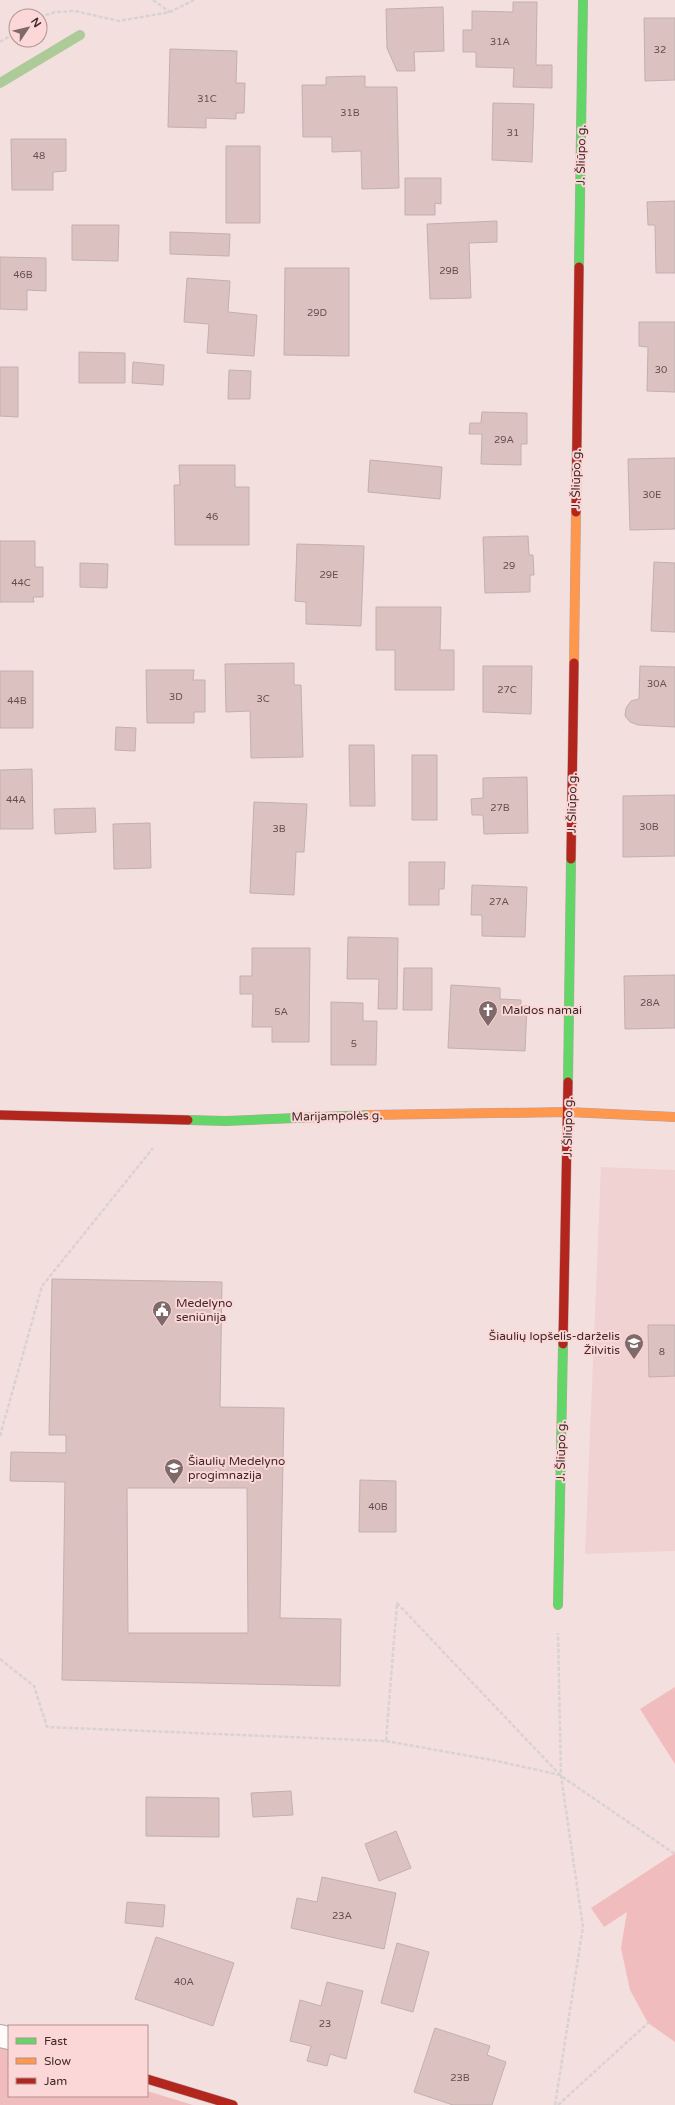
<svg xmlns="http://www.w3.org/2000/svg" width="675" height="2105" viewBox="0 0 675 2105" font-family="'Varela Round',sans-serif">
  <rect width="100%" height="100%" fill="#f4dfdf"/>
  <path fill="#f1d2d2" d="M601 1167 675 1170V1551L585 1554Z"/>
  <path fill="#f1bcbd" d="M675 1687V1764L640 1709Z
    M675 1853V2042L648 2023 630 1990 621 1948 627 1912 604 1927 591 1908Z
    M0 2047 9 2049V2096H147V2091L193 2105H0Z"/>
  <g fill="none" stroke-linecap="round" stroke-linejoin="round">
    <path stroke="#accb98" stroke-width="10" d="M0 83 80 35"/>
  </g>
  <path fill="#dcc1c1" stroke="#c2afaf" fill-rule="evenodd" d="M513 2H537L536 65H552V88L513 87 514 68 476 67V52H463V30H472V11L513 12Z
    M443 7 444 51 414 52 415 71H397L387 48 386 9Z
    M644 18H675V80L645 81Z
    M170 49 237 51 236 83H245L244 113H236V119L206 118V128L168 127Z
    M365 76V87H397L399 188 362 189 361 151 332 152V137H303L302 85H326V77Z
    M493 103 534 104 532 162 492 160Z
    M11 139H66V171L53 172V190H12Z
    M226 146H260V223H226Z
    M405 178H441V204L435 203V215H405Z
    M675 201V273H656L655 225H648L647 202Z
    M497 221V242L469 243 471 298 430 299 427 224Z
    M72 225H119L118 261 72 260Z
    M170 232 230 234 229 256 170 254Z
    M0 257 46 258V291L27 290V310L0 309Z
    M285 268H349V356L284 355Z
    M187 278 230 281 228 312 257 315 254 356 207 353 209 324 184 322Z
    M639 322H675V392L647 391 648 347 639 346Z
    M79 352 125 353V383H79Z
    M133 362 164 365 163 385 132 383Z
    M0 367H18V417L0 416Z
    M229 370 251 371 250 399H228Z
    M482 412 527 413V444H521V465L481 464 482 434H469L470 423H481Z
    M675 458V529L630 530 628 459Z
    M370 460 442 467 440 499 368 492Z
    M179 465H235V487H249V545H175L174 485H180Z
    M528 536 529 555H533L534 575H530V592L485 593 483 537Z
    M0 541H35V567H43V597H33L34 602H0Z
    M297 544 364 546 361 626 306 624V602L295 601Z
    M654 562 675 563V632L651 631Z
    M80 563 108 564 107 588 80 587Z
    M376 607H441L440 650H454V690H395V650H376Z
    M294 663V685H301L303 757 251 758 250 711 226 712 225 664Z
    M483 666H532L531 714 483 712Z
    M640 666 675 667V727L638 725 630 722 625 716 626 708 631 701 639 699Z
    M146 670H194L193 680H205V712H194V723H147Z
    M0 671H33V728H0Z
    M116 727 136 728 135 751 115 750Z
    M349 745H374L375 806H350Z
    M412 755H437V820H412Z
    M32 769 33 829H0V770Z
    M527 777 528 833 484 834 483 815H472L471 799 483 798V778Z
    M675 795V856L623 857V796Z
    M254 802 307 804 304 852H296L294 895 250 893Z
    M95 808 96 832 55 834 54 809Z
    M150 823 151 868 114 869 113 824Z
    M409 862H445L444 889H439V905H409Z
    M472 885 527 887 525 937 482 936V915H471Z
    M348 937 398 938 397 1009H378L379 979H347Z
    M252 948H310L309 1042H272V1027H252L253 994H240V976H252Z
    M404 968H432V1010H403Z
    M675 975V1028L625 1029 624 976Z
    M451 985 500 988V999L521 1000V1006H527L525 1051 448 1048Z
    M331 1002 363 1003V1021H377L376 1065H331Z
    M52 1279 222 1282 220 1407 284 1408 280 1618 341 1619 340 1686 62 1680 65 1482 10 1481 11 1452 66 1453V1435H49ZM127 1488H247L248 1633H128Z
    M648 1325H675V1376L649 1377Z
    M360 1480 396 1481V1532H359Z
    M291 1791 293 1815 253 1817 251 1793Z
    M146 1797 219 1798V1837L146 1836Z
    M396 1831 411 1868 379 1881 365 1844Z
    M322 1877 396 1893 384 1949 291 1928 297 1898 317 1902Z
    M127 1902 165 1905 163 1927 125 1923Z
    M156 1937 234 1963 213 2026 135 1999Z
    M397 1943 429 1952 413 2012 381 2003Z
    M327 1982 363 1991 346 2059 330 2054 327 2066 307 2061 311 2046 290 2041 300 2000 321 2006Z
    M435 2028 490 2046 487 2055 506 2062 492 2105H453L414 2092Z"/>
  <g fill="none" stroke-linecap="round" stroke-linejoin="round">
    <g stroke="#b5a1a2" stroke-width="24">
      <path id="street" d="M0 2036 9 2038"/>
    </g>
    <g stroke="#b5a1a2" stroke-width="10">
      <path id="fast" d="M579 267 583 0
        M568 1082 571 859
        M188 1120 226 1121 368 1115
        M558 1605 563 1344"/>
    </g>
    <g stroke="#b5a1a2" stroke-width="10">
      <path id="slow" d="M574 663 576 512
        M368 1115 568 1112 675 1117"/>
    </g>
    <g stroke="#b5a1a2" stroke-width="10">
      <path id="jam" d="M576 512 579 267
        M571 859 574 663
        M0 1115 188 1120
        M563 1344 568 1082
        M147 2079 233 2105"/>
    </g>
    <path stroke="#d9d2d2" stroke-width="2.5" stroke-dasharray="4 2" stroke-linecap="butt" d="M153 0 170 12
      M40 17 55 12 75 11 119 21 170 12 194 0
      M0 42 16 32
      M0 1436 42 1286 153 1148
      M0 1659 34 1686 47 1727 386 1741 397 1603 561 1776 675 1854
      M386 1741 497 1761 560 1775
      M555 2105 583 1927 561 1776 558 1633
      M558 2105 648 2023"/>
    <use href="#street" stroke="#fdfafa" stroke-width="22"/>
    <use href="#fast" stroke="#63d668" stroke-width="9"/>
    <use href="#slow" stroke="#ff974d" stroke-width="9"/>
    <use href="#jam" stroke="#b3261e" stroke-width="9"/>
  </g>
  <defs>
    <g id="church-pin" transform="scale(1)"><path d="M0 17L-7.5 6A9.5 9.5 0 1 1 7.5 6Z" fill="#7f6969" stroke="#fcd7d7"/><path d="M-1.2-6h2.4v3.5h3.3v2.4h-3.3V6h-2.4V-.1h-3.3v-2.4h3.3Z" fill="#fff"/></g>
    <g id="civic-pin" transform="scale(1)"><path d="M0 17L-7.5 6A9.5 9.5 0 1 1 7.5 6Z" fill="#7f6969" stroke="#fcd7d7"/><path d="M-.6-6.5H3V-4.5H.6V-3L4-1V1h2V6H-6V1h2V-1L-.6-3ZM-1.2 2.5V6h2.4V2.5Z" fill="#fff"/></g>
    <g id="school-pin" transform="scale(1)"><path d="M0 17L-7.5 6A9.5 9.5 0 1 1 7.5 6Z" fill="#7f6969" stroke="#fcd7d7"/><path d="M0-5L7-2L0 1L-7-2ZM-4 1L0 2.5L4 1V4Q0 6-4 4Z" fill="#fff"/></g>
  </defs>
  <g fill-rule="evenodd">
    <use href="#church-pin" x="488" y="1010"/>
    <use href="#civic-pin" x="162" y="1310"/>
    <use href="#school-pin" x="634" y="1343"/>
    <use href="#school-pin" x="174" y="1468"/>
  </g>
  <g text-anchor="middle" stroke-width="4" stroke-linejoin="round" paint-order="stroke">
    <g font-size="10" fill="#674f4f">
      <text x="500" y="45">31A</text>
      <text x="660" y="53">32</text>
      <text x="207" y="102">31C</text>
      <text x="350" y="116">31B</text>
      <text x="513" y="136">31</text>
      <text x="39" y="159">48</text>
      <text x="449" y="274">29B</text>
      <text x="23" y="278">46B</text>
      <text x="317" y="316">29D</text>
      <text x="661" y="373">30</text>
      <text x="504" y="443">29A</text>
      <text x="652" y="498">30E</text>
      <text x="212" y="520">46</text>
      <text x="509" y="569">29</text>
      <text x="329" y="578">29E</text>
      <text x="21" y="586">44C</text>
      <text x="657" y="687">30A</text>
      <text x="507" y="693">27C</text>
      <text x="176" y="700">3D</text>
      <text x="263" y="702">3C</text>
      <text x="17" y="704">44B</text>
      <text x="16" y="803">44A</text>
      <text x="500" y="811">27B</text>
      <text x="649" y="830">30B</text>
      <text x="279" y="832">3B</text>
      <text x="499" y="905">27A</text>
      <text x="650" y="1006">28A</text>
      <text x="281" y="1015">5A</text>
      <text x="354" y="1047">5</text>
      <text x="662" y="1355">8</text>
      <text x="378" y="1510">40B</text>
      <text x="342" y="1919">23A</text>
      <text x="184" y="1985">40A</text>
      <text x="325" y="2027">23</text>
      <text x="460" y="2081">23B</text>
    </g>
    <g font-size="12" fill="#402929" stroke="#fcd7d7">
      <text transform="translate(581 155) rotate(-89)" y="4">J. Šliūpo g.</text>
      <text transform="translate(576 479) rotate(-89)" y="4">J. Šliūpo g.</text>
      <text transform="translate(572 803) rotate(-89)" y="4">J. Šliūpo g.</text>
      <text transform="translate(337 1116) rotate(-1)" y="4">Marijampolės g.</text>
      <text transform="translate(568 1127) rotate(-89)" y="4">J. Šliūpo g.</text>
      <text transform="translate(561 1451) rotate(-89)" y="4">J. Šliūpo g.</text>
    </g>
    <g font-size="12" fill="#402929" stroke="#fcd7d7" text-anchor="start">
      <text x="502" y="1014">Maldos namai</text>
      <text x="176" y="1307">Medelyno<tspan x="176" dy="14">seniūnija</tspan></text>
      <text x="620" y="1340" text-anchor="end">Šiaulių lopšelis-darželis<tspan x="620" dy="14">Žilvitis</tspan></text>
      <text x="188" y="1465">Šiaulių Medelyno<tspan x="188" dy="14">progimnazija</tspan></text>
    </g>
  </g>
  <rect x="8" y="2025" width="140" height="72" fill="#fcd7d7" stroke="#b19191"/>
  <rect x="16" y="2038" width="20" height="6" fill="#63d668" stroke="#b19191"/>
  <text x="44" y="2045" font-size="12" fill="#402929">Fast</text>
  <rect x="16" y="2058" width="20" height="6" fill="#ff974d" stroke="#b19191"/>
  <text x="44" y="2065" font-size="12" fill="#402929">Slow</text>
  <rect x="16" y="2078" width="20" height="6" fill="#b3261e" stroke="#b19191"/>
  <text x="44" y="2085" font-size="12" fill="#402929">Jam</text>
  <g transform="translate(28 28) rotate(55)"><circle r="19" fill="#fcd7d7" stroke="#b19191"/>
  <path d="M0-3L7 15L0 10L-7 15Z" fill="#7f6969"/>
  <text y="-6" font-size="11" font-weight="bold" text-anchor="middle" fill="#402929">N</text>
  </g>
</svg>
